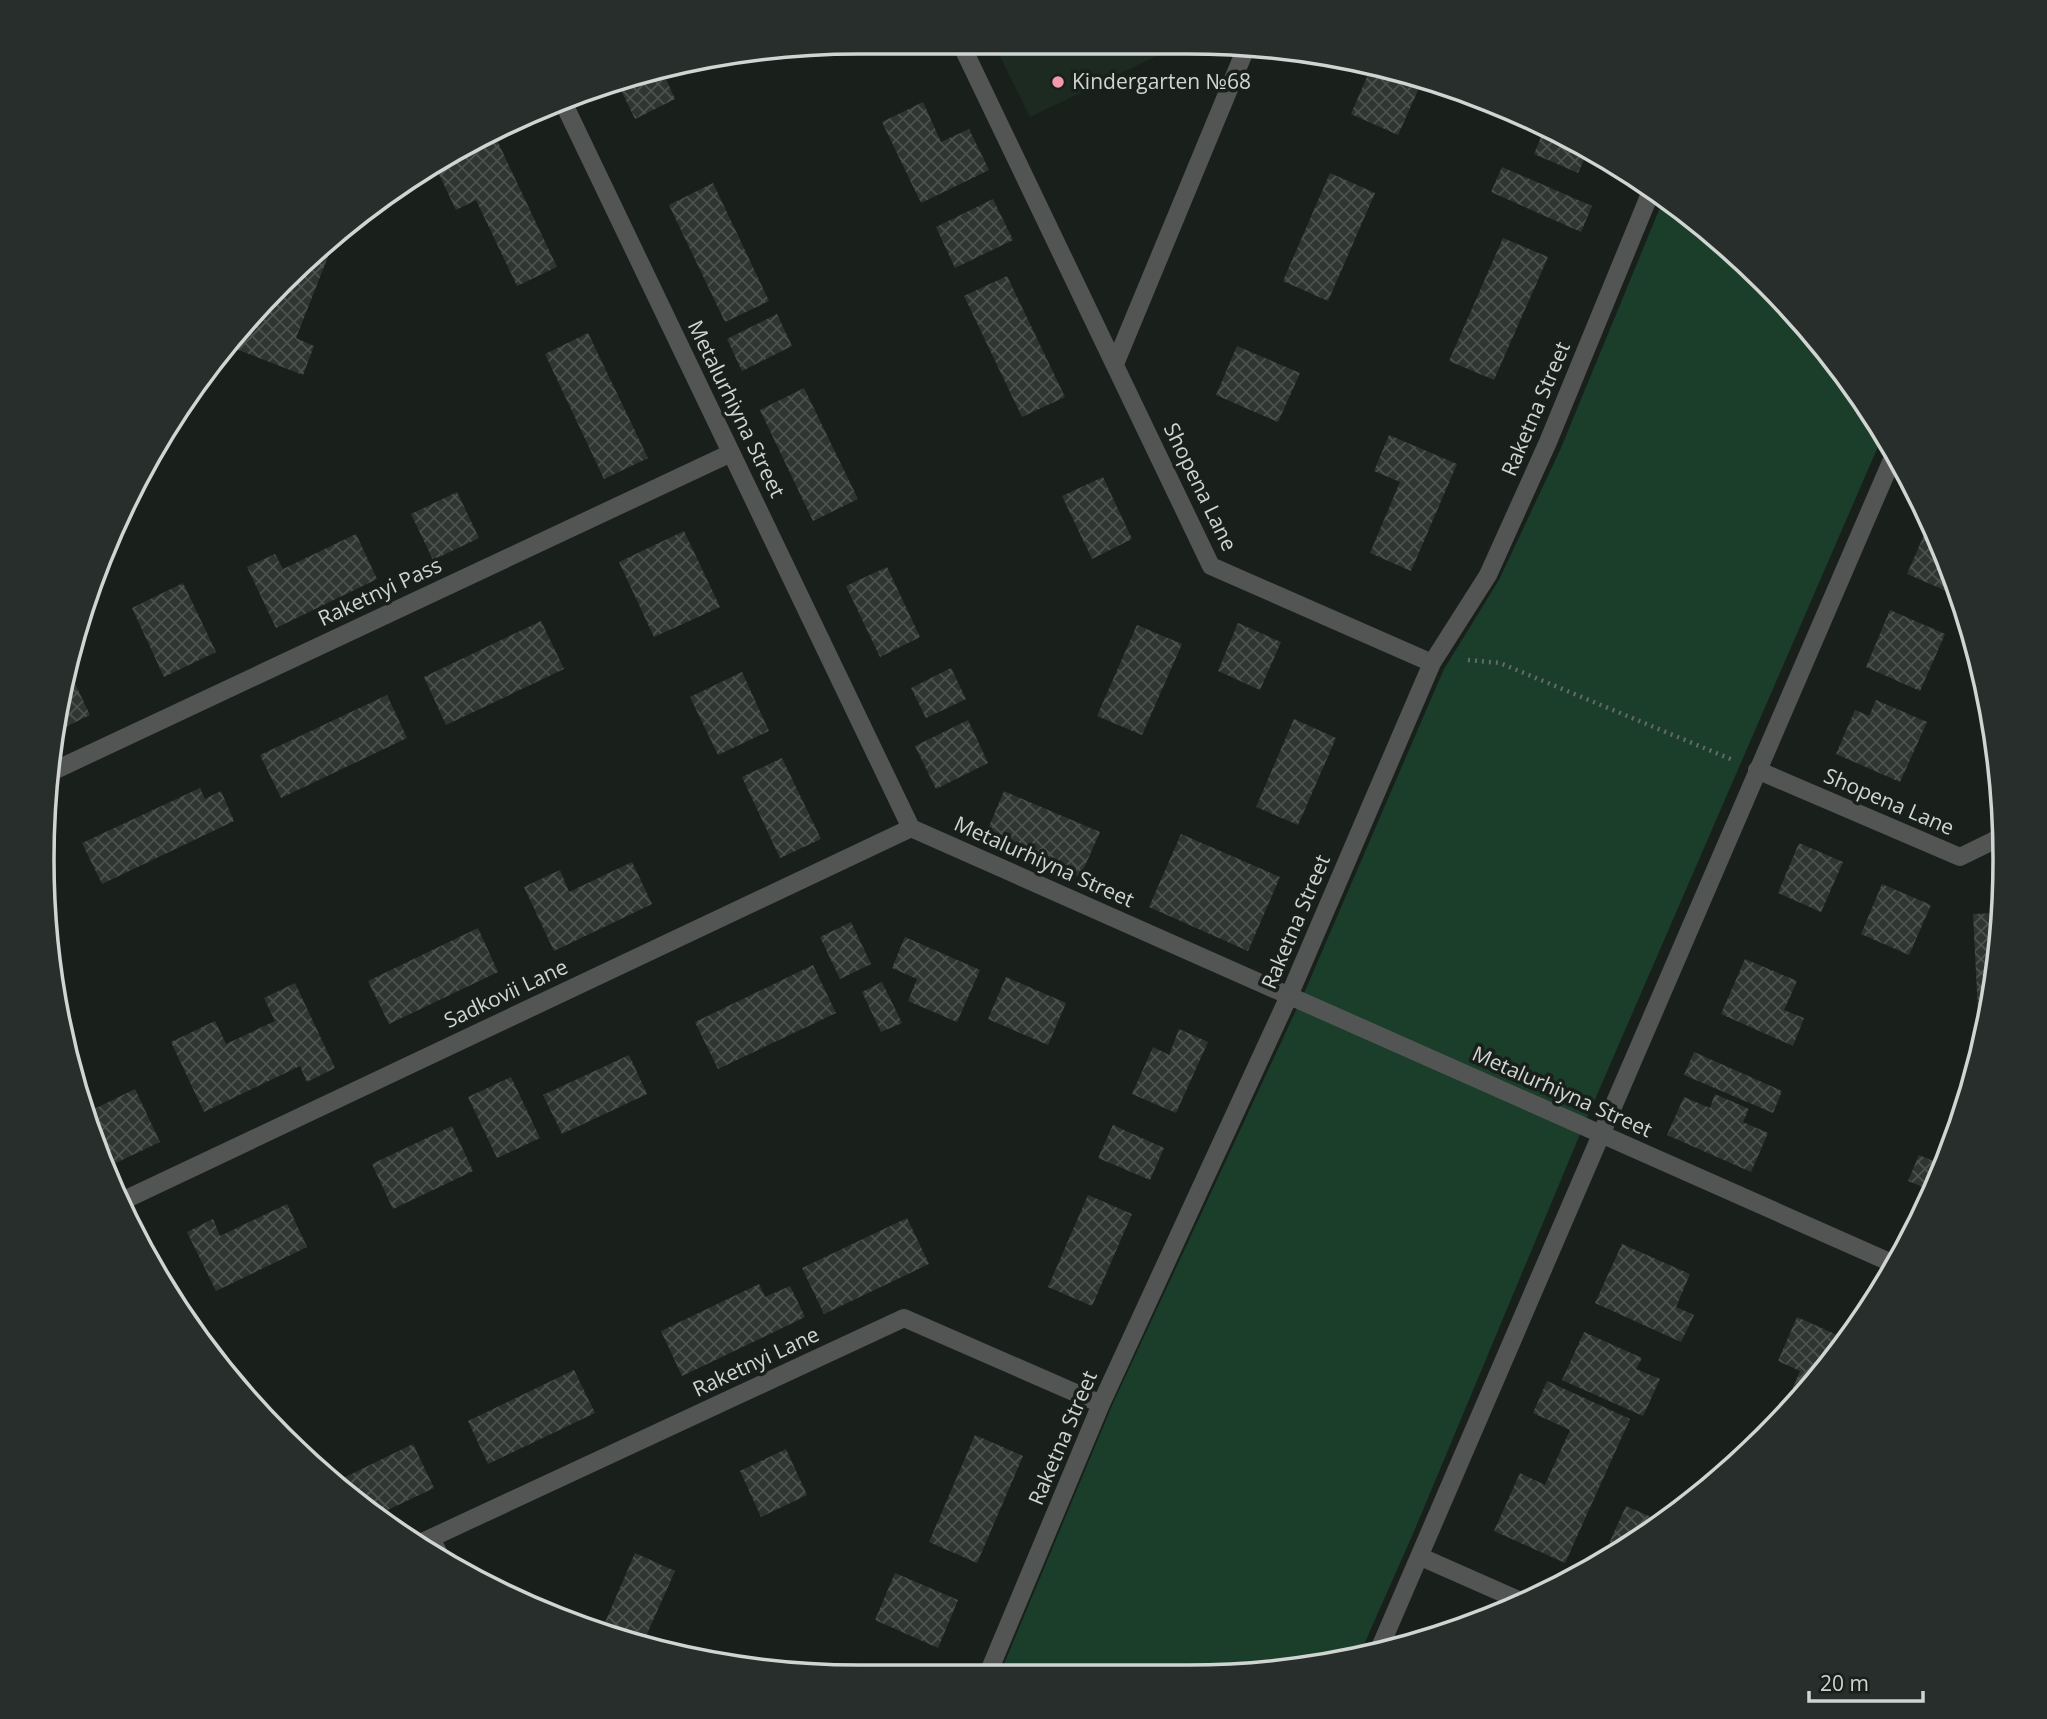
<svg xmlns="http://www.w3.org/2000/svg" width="2047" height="1719" viewBox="0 0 2047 1719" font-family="'Open Sans',sans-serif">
  <defs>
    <pattern id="building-cross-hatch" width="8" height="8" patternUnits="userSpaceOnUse" patternTransform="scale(1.75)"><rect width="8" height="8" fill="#2f3632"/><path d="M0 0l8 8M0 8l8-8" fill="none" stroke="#4c524f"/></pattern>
  </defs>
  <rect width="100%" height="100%" fill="#19201c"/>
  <path fill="#1d2a22" d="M994 44 1175 47 1030 117Z"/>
  <path fill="#1b3e2b" d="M1664 198 1766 282 1867 406 1883 435 1583 1127 1415 1529 1358 1658 1347 1661 1188 1677 999 1676 1114 1401 1305 991 1444 669 1499 580 1561 448Z"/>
  <path fill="url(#building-cross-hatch)" d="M1372 65 1399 70 1423 79 1398 135 1351 114Z
    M661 68 675 99 635 119 617 82 648 70Z
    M923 102 941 142 969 129 989 170 921 203 882 122Z
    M1546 125 1589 149 1578 173 1534 154Z
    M493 132 557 267 517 286 476 200 456 210 436 168Z
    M1502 167 1592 206 1581 232 1491 192Z
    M1330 173 1375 193 1328 301 1283 281Z
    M713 183 769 301 725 322 669 205Z
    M993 199 1013 240 955 268 936 227Z
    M1503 238 1548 257 1494 380 1449 361Z
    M317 249 329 254 296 338 314 346 303 375 231 347Z
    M1007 276 1065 397 1022 417 964 296Z
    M777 314 792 346 742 371 727 339Z
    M588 333 648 458 604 479 545 354Z
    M1237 346 1300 373 1278 422 1216 395Z
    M804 388 858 499 813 521 760 410Z
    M1389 435 1457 464 1411 571 1370 553 1400 482 1374 471Z
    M1103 477 1132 539 1092 559 1062 496Z
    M457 492 479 538 433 560 411 514Z
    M1928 526 1933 528 1943 547 1958 596 1907 574Z
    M684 531 720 607 654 637 619 562Z
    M356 534 377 579 276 628 247 567 275 554 283 569Z
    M887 567 920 637 880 657 846 586Z
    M183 583 216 652 164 677 132 608Z
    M1890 610 1945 634 1920 691 1866 667Z
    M541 621 564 669 446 725 424 677Z
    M1238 623 1281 642 1260 690 1218 671Z
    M1137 625 1182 644 1142 735 1097 716Z
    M951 668 966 699 926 718 911 688Z
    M742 672 769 731 718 755 690 697Z
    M70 673 90 715 55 732 59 741 51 745Z
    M387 695 407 738 281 798 260 755Z
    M1876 700 1927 722 1900 782 1836 754 1855 710 1869 716Z
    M1294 719 1336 738 1298 825 1256 807Z
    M968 720 988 763 936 789 915 746Z
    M782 758 821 839 780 858 742 777Z
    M200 788 205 799 221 791 234 821 102 884 82 843Z
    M1004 791 1100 832 1080 877 985 836Z
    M1181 834 1280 877 1248 951 1149 907Z
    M1799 843 1843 862 1821 912 1778 893Z
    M632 862 652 904 554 951 524 887 560 870 569 892Z
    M1882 884 1931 905 1909 955 1861 934Z
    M2000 913 1990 1011 1978 1012 1973 914Z
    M851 922 871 964 840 979 820 937Z
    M478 928 498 972 389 1024 368 981Z
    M905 937 980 970 957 1022 908 1001 917 979 892 968Z
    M1745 959 1797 981 1784 1010 1804 1018 1793 1046 1721 1014Z
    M813 965 836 1013 718 1069 695 1022Z
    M1006 977 1066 1003 1048 1045 988 1019Z
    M882 982 902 1023 881 1032 862 992Z
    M295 983 335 1068 307 1082 300 1066 204 1112 171 1042 215 1021 226 1044 275 1021 264 998Z
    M1179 1029 1208 1042 1176 1113 1132 1094 1153 1047 1169 1055Z
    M1694 1052 1782 1091 1773 1113 1684 1075Z
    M629 1055 647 1094 562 1134 543 1095Z
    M511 1077 540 1138 497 1158 468 1097Z
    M135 1089 160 1142 103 1169 88 1112Z
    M1715 1094 1749 1109 1743 1122 1768 1133 1751 1172 1667 1135 1684 1097 1710 1108Z
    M1113 1125 1164 1148 1150 1180 1098 1158Z
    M452 1126 473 1171 393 1209 372 1164Z
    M1919 1155 1945 1166 1909 1236 1905 1234 1925 1188 1908 1181Z
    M1088 1195 1132 1214 1092 1306 1048 1287Z
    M287 1204 307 1247 216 1291 187 1232 213 1219 220 1236Z
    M907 1218 929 1264 824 1314 802 1268Z
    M1622 1244 1690 1274 1676 1307 1694 1315 1681 1342 1595 1303Z
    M759 1284 765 1297 790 1286 805 1317 682 1376 661 1331Z
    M1797 1317 1846 1339 1778 1423 1800 1371 1778 1361Z
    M1584 1332 1642 1358 1636 1369 1660 1379 1643 1416 1562 1380Z
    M574 1370 595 1413 488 1464 468 1421Z
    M1547 1381 1630 1419 1565 1563 1494 1531 1520 1473 1545 1485 1570 1430 1533 1413Z
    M975 1435 1023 1456 977 1563 929 1542Z
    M413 1444 434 1488 377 1515 333 1483Z
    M786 1449 807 1495 761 1517 740 1471Z
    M1626 1506 1663 1522 1641 1539 1601 1561Z
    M635 1553 675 1571 643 1643 600 1634Z
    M895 1573 958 1600 938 1648 875 1620Z
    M861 1663 890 1676 856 1675Z"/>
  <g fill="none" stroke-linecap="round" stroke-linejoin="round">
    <path stroke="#646a66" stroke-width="4.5" stroke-dasharray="2 5" stroke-linecap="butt" d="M1468 660 1500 663 1733 760"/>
    <path stroke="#525553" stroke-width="18" d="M961 44 1211 566 1432 663
      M563 102 911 828 1894 1264
      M1115 364 1246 48
      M1757 770 1960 857 2003 836
      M49 773 731 453
      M120 1202 911 828
      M431 1538 443 1562
      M418 1544 904 1318 1101 1404
      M1421 1557 1523 1602
      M1378 1652 1894 455
      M987 1676 1101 1404 1289 996 1432 663 1488 575 1548 442 1652 189"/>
  </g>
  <circle fill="#f39aaa" stroke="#19201c" stroke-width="2.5" cx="1058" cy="82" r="7"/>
  <g text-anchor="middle" stroke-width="7" stroke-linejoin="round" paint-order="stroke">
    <g font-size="21" fill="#d1d5d2" stroke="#19201c" text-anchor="start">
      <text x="1072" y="89">Kindergarten №68</text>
    </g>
    <g font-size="21" fill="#d1d5d2" stroke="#19201c">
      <text transform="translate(736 409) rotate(64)" y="7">Metalurhiyna Street</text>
      <text transform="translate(1536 409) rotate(-67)" y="7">Raketna Street</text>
      <text transform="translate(1200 487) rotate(64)" y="7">Shopena Lane</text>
      <text transform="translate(380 592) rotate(-25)" y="7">Raketnyi Pass</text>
      <text transform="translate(1889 802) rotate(23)" y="7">Shopena Lane</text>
      <text transform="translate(1044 862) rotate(24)" y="7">Metalurhiyna Street</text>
      <text transform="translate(1296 922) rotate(-67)" y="7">Raketna Street</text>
      <text transform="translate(506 994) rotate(-25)" y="7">Sadkovii Lane</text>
      <text transform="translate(1562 1092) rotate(24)" y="7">Metalurhiyna Street</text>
      <text transform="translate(756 1362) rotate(-25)" y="7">Raketnyi Lane</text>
      <text transform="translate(1063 1438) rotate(-67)" y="7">Raketna Street</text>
    </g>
  </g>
  <path d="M0 0H2047V1719H0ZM859 54H1188A805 805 0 0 1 1993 859V860A805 805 0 0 1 1188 1665H859A805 805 0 0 1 54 860V859A805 805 0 0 1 859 54Z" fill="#282e2b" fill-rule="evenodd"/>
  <path fill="none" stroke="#d1d5d2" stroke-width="3.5" d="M859 54H1188A805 805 0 0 1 1993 859V860A805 805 0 0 1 1188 1665H859A805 805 0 0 1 54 860V859A805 805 0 0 1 859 54Z"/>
  <path d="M1809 1691v10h114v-10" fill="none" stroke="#d1d5d2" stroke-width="3.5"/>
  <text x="1820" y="1691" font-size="21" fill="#d1d5d2" stroke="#19201c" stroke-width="5" paint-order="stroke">20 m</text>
</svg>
